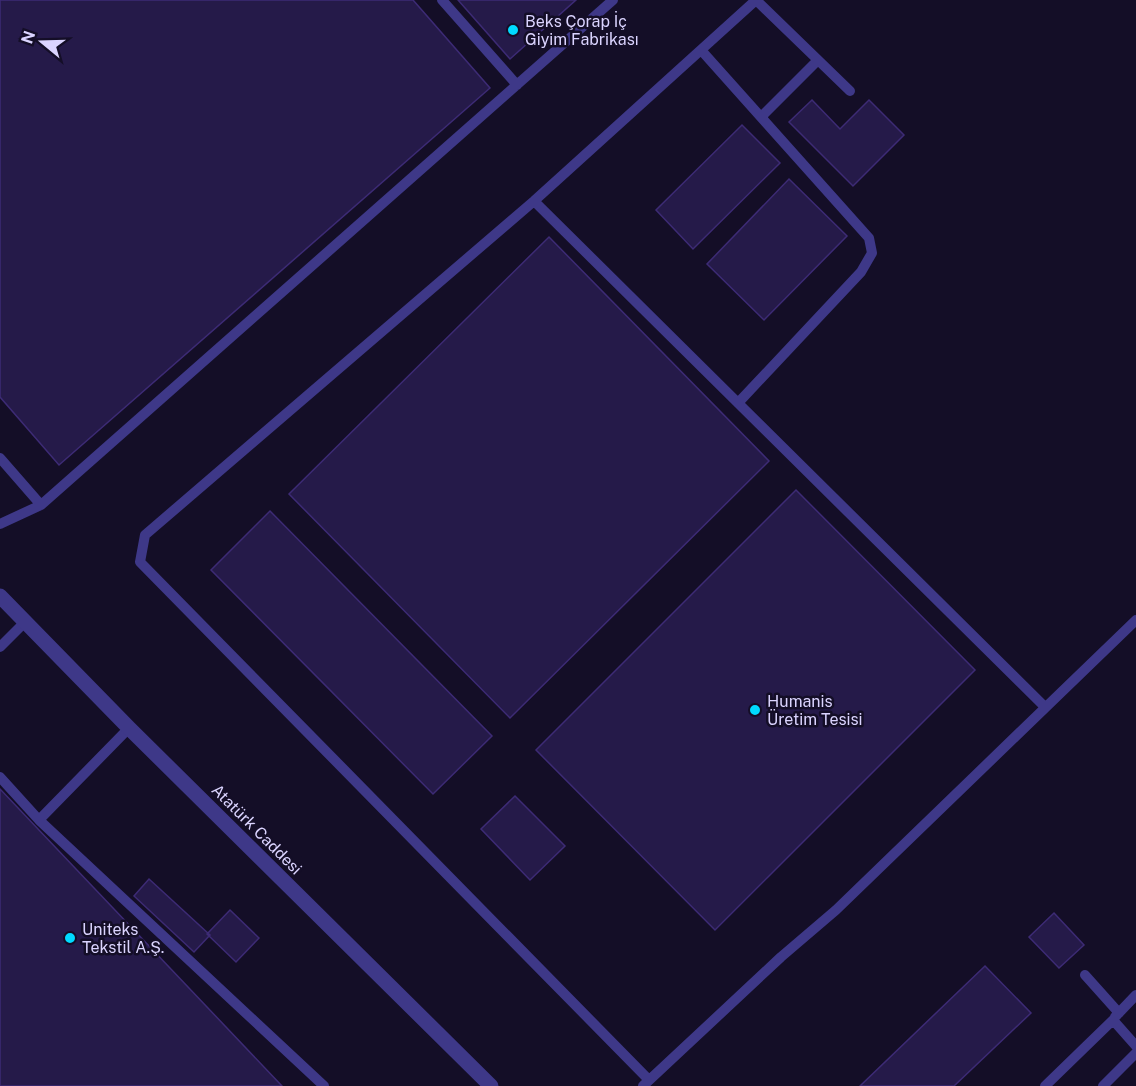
<svg xmlns="http://www.w3.org/2000/svg" width="1136" height="1086" viewBox="0 0 1136 1086" font-family="'Public Sans',sans-serif">
  <rect width="100%" height="100%" fill="#140e27"/>
  <path fill="#251a49" stroke="#3d2b75" stroke-width="1.5" d="M0 0H413L490 88 59 465 0 397Z
    M458 0H576L510 59Z
    M812 100 840 129 869 100 904 135 853 186 789 122Z
    M742 125 780 163 693 249 656 210Z
    M789 179 847 236 764 320 707 264Z
    M549 237 769 461 510 718 289 494Z
    M796 490 975 670 715 930 536 750Z
    M270 511 492 736 433 794 211 570Z
    M0 789 282 1086H0Z
    M515 796 565 846 530 880 481 829Z
    M149 879 210 935 194 952 134 896Z
    M230 910 259 938 236 962 207 934Z
    M1054 913 1084 945 1059 968 1029 937Z
    M985 966 1031 1013 954 1086H860Z"/>
  <g fill="none" stroke-linecap="round" stroke-linejoin="round">
    <path stroke="#3e3888" stroke-width="10" d="M442 0 517 85
      M701 50 869 238 872 253 861 272 738 403
      M761 117 818 60
      M534 201 1045 707
      M0 458 41 505 613 0
      M0 524 41 505
      M0 647 25 622
      M0 777 39 820 324 1086
      M39 820 129 728
      M1085 975 1119 1013
      M1115 1017 1136 995
      M649 1080 140 562 145 535 534 201 756 0 850 91
      M643 1086 781 957 836 910 1136 620
      M1045 1086 1113 1020 1136 1046
      M1103 1086 1136 1053"/>
    <path stroke="#3e3888" stroke-width="15" d="M0 596 129 728 491 1086"/>
  </g>
  <g fill="#00daff" stroke="#140e27" stroke-width="2">
    <circle cx="513" cy="30" r="6"/>
    <circle cx="755" cy="710" r="6"/>
    <circle cx="70" cy="938" r="6"/>
  </g>
  <g text-anchor="middle" stroke-width="5" stroke-linejoin="round" paint-order="stroke">
    <g font-size="16" fill="#dbd4ff" stroke="#140e27" text-anchor="start">
      <text x="525" y="27">Beks Çorap İç<tspan x="525" dy="18">Giyim Fabrikası</tspan></text>
      <text x="767" y="707">Humanis<tspan x="767" dy="18">Üretim Tesisi</tspan></text>
      <text x="82" y="935">Uniteks<tspan x="82" dy="18">Tekstil A.Ş.</tspan></text>
    </g>
    <g font-size="16" fill="#dbd4ff" stroke="#140e27">
      <text transform="translate(257 829) rotate(45)" y="6">Atatürk Caddesi</text>
    </g>
  </g>
  <g transform="translate(42 42) rotate(289)" stroke="#140e27" stroke-width="4.5" paint-order="stroke">
  <path d="M0-4.5L10 22L0 15L-10 22Z" fill="#dbd4ff"/>
  <text y="-9" font-size="16" font-weight="bold" text-anchor="middle" fill="#dbd4ff">N</text>
  </g>
</svg>
